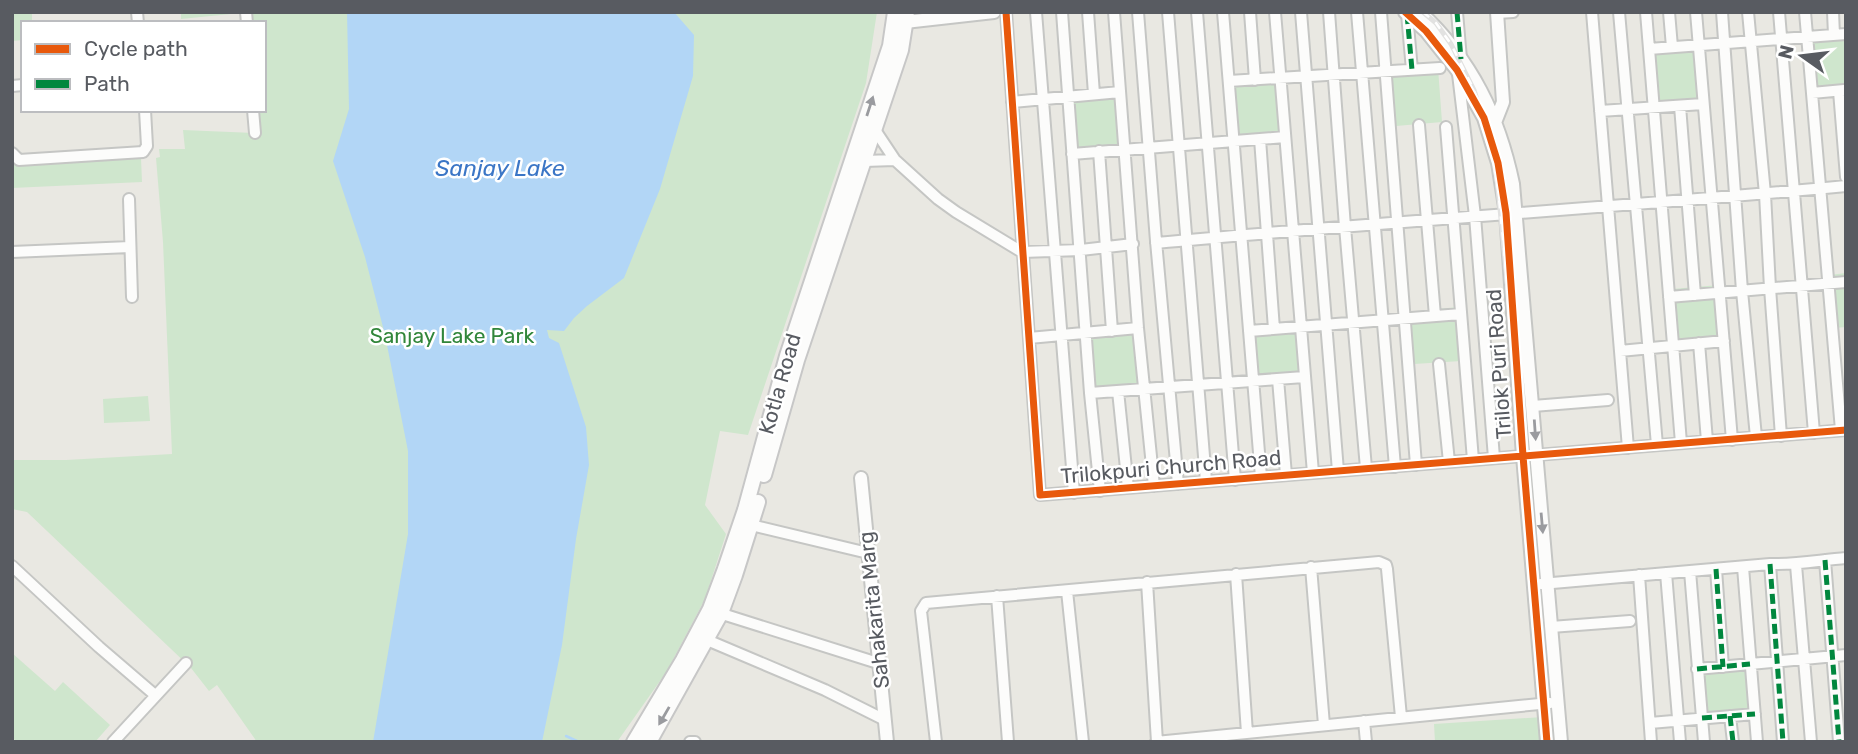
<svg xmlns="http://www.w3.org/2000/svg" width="1858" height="754" viewBox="0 0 1858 754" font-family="Rubik,sans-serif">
  <rect width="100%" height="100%" fill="#e9e8e2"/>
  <path fill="#cfe6cd" d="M32 12V23H23V40L12 41V13Z
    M181 12H240L241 13 181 19Z
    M245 12H877L866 83 748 435 720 431 705 505 726 534 705 599 667 671 617 742H257L217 685 209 691 191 668 27 512 12 509V460H66L172 454 163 242 156 158 160 157 159 149H185L183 130 254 133 253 110H264V23H246Z
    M1846 35V89L1815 91 1810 38Z
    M1699 47 1703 101 1656 104 1652 52Z
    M1438 68 1442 122 1396 126 1391 73Z
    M1279 81 1282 135 1236 138 1231 85Z
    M1119 94 1123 148 1076 151 1072 98Z
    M141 158 142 182 12 188V164Z
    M1846 273V327L1834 328 1830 275Z
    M1719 285 1723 339 1676 342 1672 289Z
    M1457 307 1461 361 1414 364 1410 312Z
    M1298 321 1302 375 1255 378 1251 326Z
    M1137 331 1141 384 1095 388 1090 335Z
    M148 396 150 421 104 423 103 399Z
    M12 653 55 691 63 682 110 725 95 742H17L12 737Z
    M1749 659 1753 713 1706 717 1702 664Z
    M1543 717 1545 742H1435L1434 724Z"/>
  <path fill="#b2d6f6" d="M347 12H674L694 35 693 76 660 189 624 278 587 306 574 318 564 331 547 330 549 338 559 343 586 427 589 465 576 539 562 645 542 742H373L408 534V451L385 335 365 257 333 161 349 109Z"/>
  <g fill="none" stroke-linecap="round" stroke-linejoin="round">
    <path stroke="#b2d6f6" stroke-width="2.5" d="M566 736 579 742"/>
    <g stroke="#c5c6c4" stroke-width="14">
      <path id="minor" d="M137 12 138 23
        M246 12 247 23
        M1006 12 1040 495 1846 430
        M1036 12 1074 493
        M1062 12 1090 393 1100 491
        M1088 12 1094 94
        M1114 12 1138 328 1154 486
        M1138 12 1156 241 1178 484
        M1168 12 1206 481
        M1197 12 1235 480
        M1223 12 1261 477
        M1250 12 1255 80
        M1275 12 1313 473
        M1301 12 1338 471
        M1329 12 1345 227 1366 468
        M1357 12 1395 467
        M1381 12 1416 465
        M1457 12 1461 59
        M1592 12 1628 448
        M1619 12 1657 445
        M1646 12 1681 443
        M1669 12 1672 47
        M1696 12 1732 440
        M1722 12 1742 291 1756 437
        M1748 12 1765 194 1770 288 1781 436
        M1779 12 1814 433
        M1805 12 1841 430
        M1833 12 1834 35
        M1497 13 1513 12
        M1407 14 1412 70
        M1649 49 1846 34
        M1458 74 1475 216 1494 458
        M1229 81 1440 68
        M12 86 23 85
        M1839 91 1846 177
        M1812 93 1844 90
        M1012 102 1120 92
        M1680 106 1695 295
        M253 110 255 133
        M1600 111 1703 104
        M1419 125 1435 316
        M1446 127 1473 460
        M875 130 895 160 938 199 956 212 1022 252 1081 250 1133 244
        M1260 139 1274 329
        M1099 151 1112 331
        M12 153 19 160 143 152 147 146 145 110
        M1072 154 1285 137
        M864 161 895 160
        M129 199 132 297
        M1156 243C1386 221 1616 208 1846 186
        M12 252 130 247
        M1669 297 1846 282
        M1249 331 1461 314
        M1029 338 1138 328
        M1699 343 1707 441
        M1620 351 1724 341
        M1439 364 1449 462
        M1278 379 1286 475
        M1118 391 1128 488
        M1090 393 1304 377
        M1533 406 1608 400
        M751 525 868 553
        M1825 560 1839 742
        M1770 564 1783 742
        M1796 565 1811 742
        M12 566 99 647 155 695
        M1311 567 1324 725
        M1743 567 1757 742
        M1716 569 1723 667
        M1690 571 1704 742
        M1666 573 1680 742
        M1236 574 1247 733
        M1639 575 1651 742
        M1147 582 1157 742
        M1541 584 1770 564C1796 565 1820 560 1846 558
        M1067 591 1083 742
        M997 596 1008 742
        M716 612 881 664
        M1551 627 1630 621
        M707 640 825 690 885 720
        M1697 669 1846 655
        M1730 716 1733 742
        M1364 721 1366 742
        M1650 723 1755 714
        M113 742 186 663
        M690 742H695
        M936 742 921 611 926 603 1379 562 1386 565 1387 569 1401 717
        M1156 742 1550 703"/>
    </g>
    <g stroke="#c5c6c4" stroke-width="16">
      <path id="tertiary" d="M1405 12 1426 31 1457 70 1484 118 1498 163 1506 213 1523 456 1547 742
        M1420 12C1472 60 1499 117 1513 184L1561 742
        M898 18 905 22 994 12
        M1494 125 1503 102 1497 12
        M861 478 887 742"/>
    </g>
    <g stroke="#c7c7c7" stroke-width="18">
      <path id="secondary" d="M764 475 797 360 901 50 907 12
        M634 742 683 660 710 609 725 569 745 510 787 356 890 46 895 12
        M649 742 721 613 735 575 758 502"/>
    </g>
    <use href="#minor" stroke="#fcfcfb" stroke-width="10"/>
    <use href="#tertiary" stroke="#fcfcfb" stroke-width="12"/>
    <use href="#secondary" stroke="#fcfcfb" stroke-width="14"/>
    <g stroke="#e2e2e1" stroke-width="5">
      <path id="rail" d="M1423 12 1436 23 1451 44 1474 90 1495 158 1531 522 1548 742"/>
    </g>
    <use href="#rail" stroke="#fff" stroke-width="2.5" stroke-dasharray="8" stroke-linecap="butt"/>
    <path stroke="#00873e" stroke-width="5" stroke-dasharray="10 5" stroke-linecap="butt" d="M1457 12 1461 59
      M1407 14 1412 70
      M1825 560 1839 742
      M1770 564 1783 742
      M1716 569 1723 667
      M1697 669 1750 664
      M1730 716 1733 742
      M1702 718 1755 714"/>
    <g stroke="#fff" stroke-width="11">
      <path id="cycleway" d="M1006 12 1040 495 1846 430
        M1405 12 1426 31 1457 70 1484 118 1498 163 1506 213 1523 456 1547 742"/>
    </g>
    <use href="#cycleway" stroke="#e8590c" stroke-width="7"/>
  </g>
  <defs><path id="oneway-solid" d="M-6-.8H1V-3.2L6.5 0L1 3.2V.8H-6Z" transform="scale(1.75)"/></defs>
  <g fill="#9a9b9f">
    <use href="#oneway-solid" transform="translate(870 106) rotate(-72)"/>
    <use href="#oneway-solid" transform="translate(1535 430) rotate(86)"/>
    <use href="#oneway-solid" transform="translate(1542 523) rotate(85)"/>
    <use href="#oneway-solid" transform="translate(664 716) rotate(120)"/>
  </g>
  <g text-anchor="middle" stroke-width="5" stroke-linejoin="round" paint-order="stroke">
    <g font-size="21" fill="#31863a" stroke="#fff">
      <text x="452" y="343">Sanjay Lake Park</text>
    </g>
    <g font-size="21" fill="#585b61" stroke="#fff">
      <text transform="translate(1499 364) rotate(-94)" y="7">Trilok Puri Road</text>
      <text transform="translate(780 384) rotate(-74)" y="7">Kotla Road</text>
      <text transform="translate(1171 467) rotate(-5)" y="7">Trilokpuri Church Road</text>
      <text transform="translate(874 610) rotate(-96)" y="7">Sahakarita Marg</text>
    </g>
    <g font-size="23" font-style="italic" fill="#3b76c6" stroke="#fff">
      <text x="500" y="176">Sanjay Lake</text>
    </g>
  </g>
  <rect width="1858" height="754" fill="none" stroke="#585b61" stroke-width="28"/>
  <rect x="21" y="21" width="245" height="91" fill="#ffffff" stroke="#bcbdc0" stroke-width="2"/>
  <rect x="35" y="44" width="35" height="10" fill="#e8590c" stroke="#bcbdc0" stroke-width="2"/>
  <text x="84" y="56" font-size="21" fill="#585b61">Cycle path</text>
  <rect x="35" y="79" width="35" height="10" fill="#00873e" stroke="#bcbdc0" stroke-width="2"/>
  <text x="84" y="91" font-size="21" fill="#585b61">Path</text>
  <g transform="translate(1802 56) rotate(284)" stroke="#ffffff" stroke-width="5" paint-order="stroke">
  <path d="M0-5L12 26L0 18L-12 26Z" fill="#585b61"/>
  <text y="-10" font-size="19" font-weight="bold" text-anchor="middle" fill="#585b61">N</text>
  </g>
</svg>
